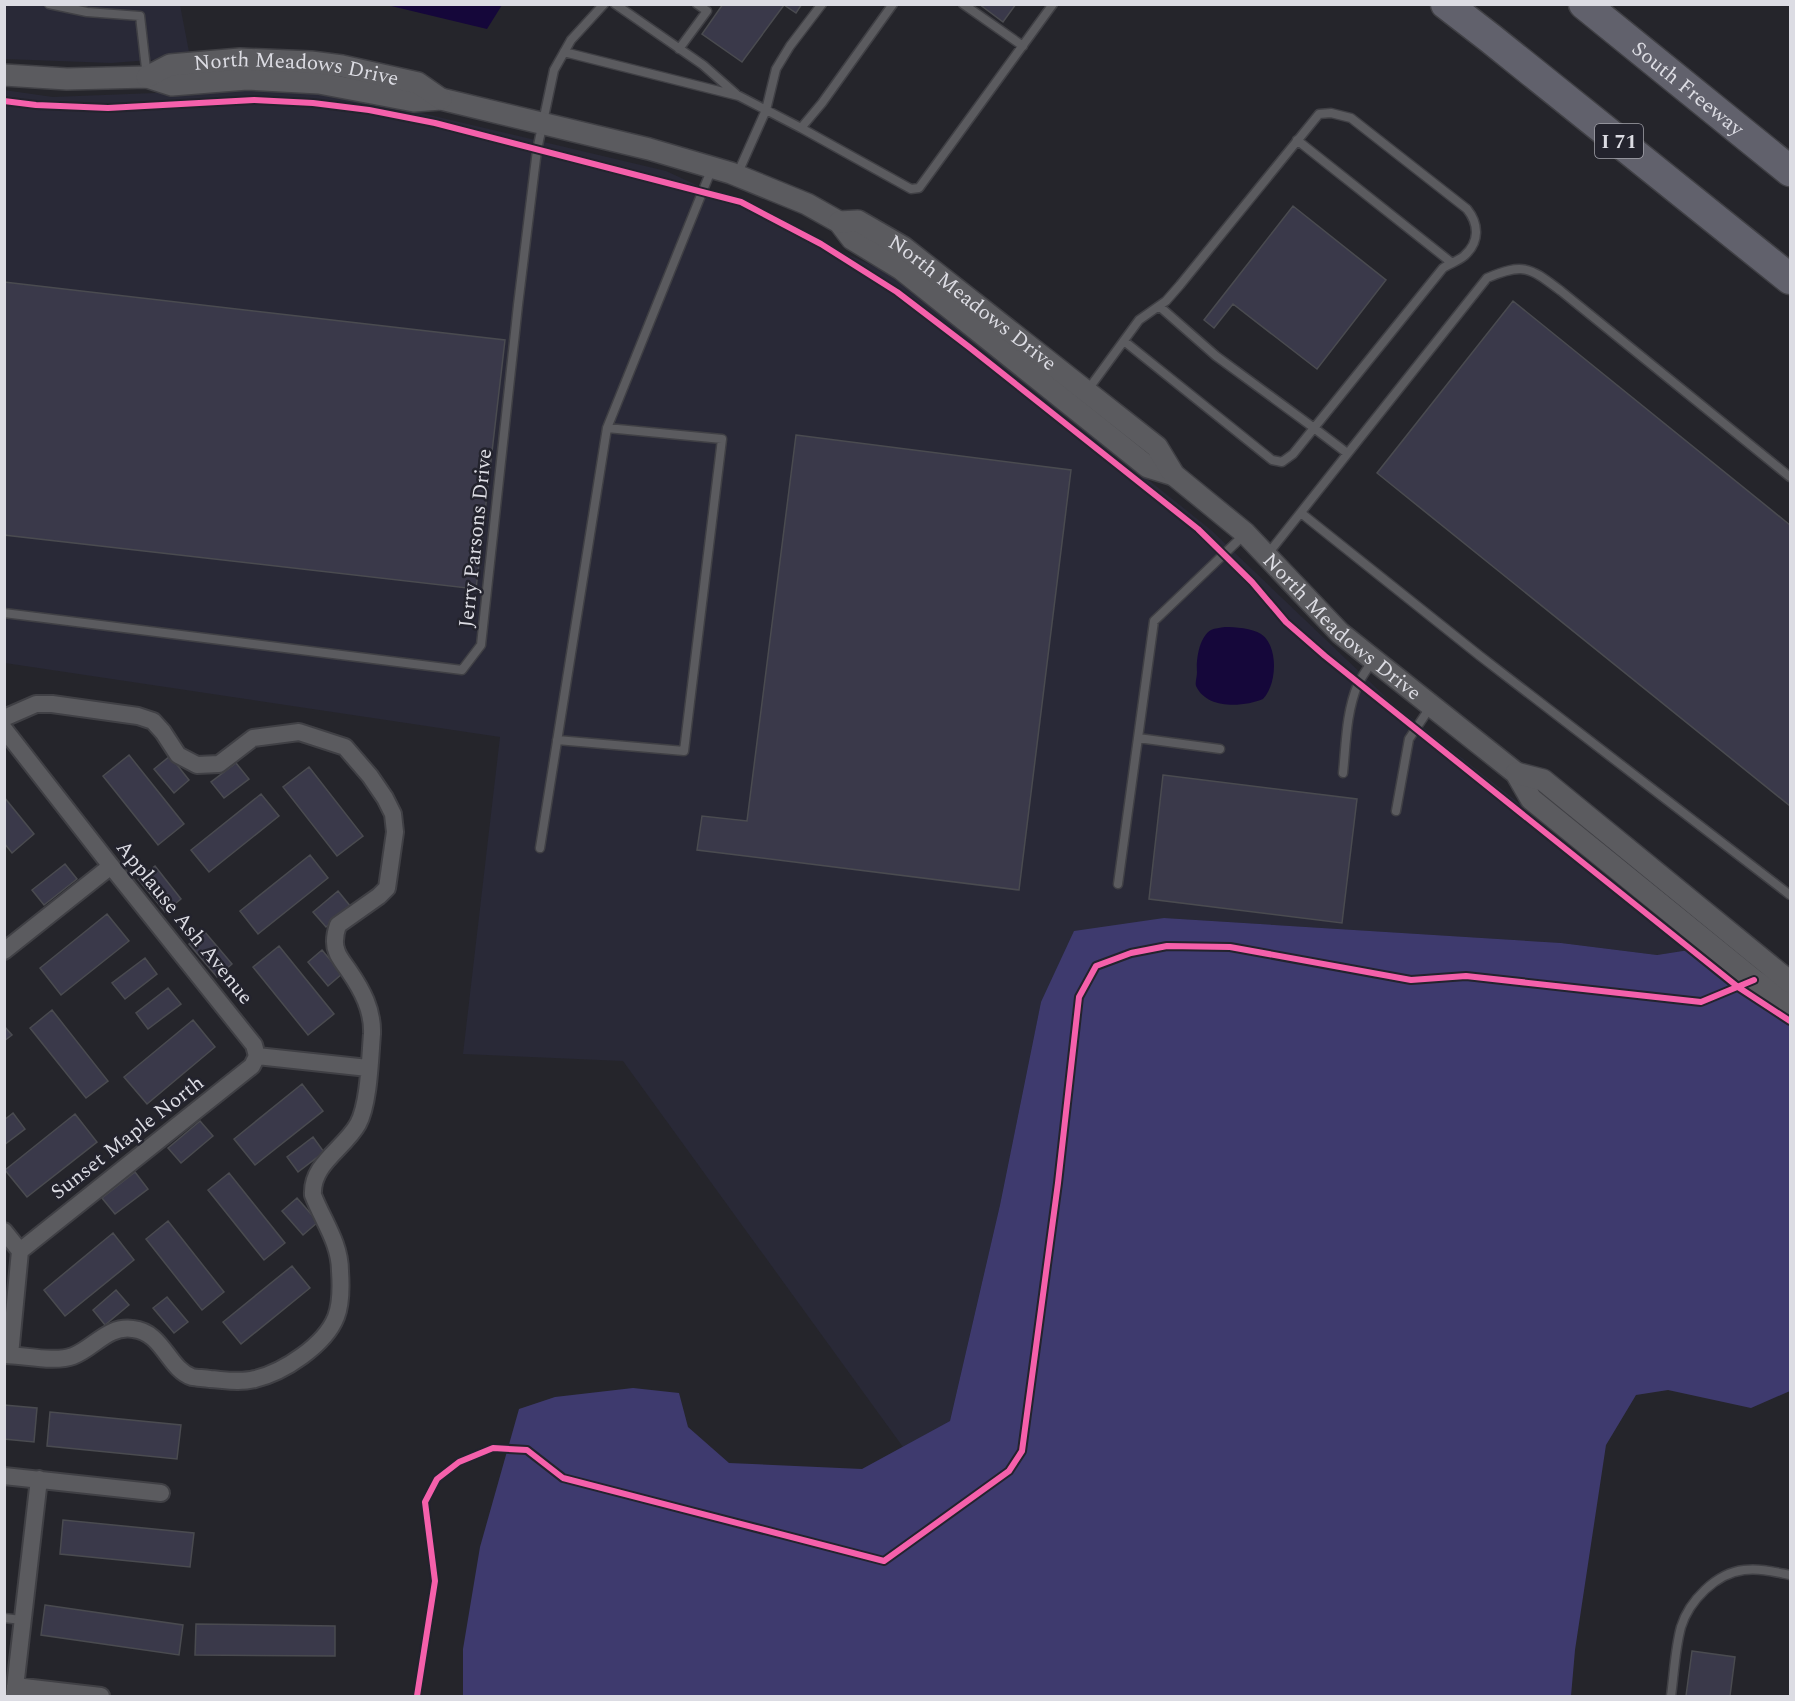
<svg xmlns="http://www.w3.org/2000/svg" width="1795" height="1701" viewBox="0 0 1795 1701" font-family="Spectral,serif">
  <rect width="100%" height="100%" fill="#25252b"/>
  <path fill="#292937" d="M4 5H180L190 57 111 63 5 59Z
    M258 89 345 95 666 171 893 275 1211 530 1391 702 1702 948 1657 955 1561 943 1164 918 1041 1002 1000 1205 950 1421 903 1447 623 1061 463 1054 500 737 5 663 4 90 53 97Z"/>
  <path fill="#3e3a6e" d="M1164 918 1561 943 1657 955 1702 948 1790 1010V1391L1751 1408 1668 1390 1636 1395 1606 1445 1575 1650 1571 1696H463V1649L480 1547 519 1409 555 1397 633 1388 679 1393 688 1427 729 1463 862 1469 950 1421 1000 1205 1041 1002 1074 931Z"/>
  <path fill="#15073a" d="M387 5 502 4V5L487 29Z
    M1225 627C1235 627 1252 628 1261 634 1279 646 1277 685 1263 699 1244 707 1207 710 1196 686 1195 682 1197 677 1197 672 1196 660 1199 637 1211 630 1215 628 1220 628 1225 627Z"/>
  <path fill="#3a394a" stroke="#4a4b50" stroke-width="1.5" d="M723 4H802L796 13 784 5 742 62 702 34Z
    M979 4H1016L1003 22Z
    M1293 206 1386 280 1317 369 1233 304 1214 328 1204 320Z
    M4 282 505 340 476 589 4 535Z
    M1513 301 1790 525V806L1377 473Z
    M796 435 1071 470 1019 890 697 850 702 816 747 821Z
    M129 755 184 824 158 845 103 776Z
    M170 756 189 780 174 793 154 769Z
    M236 763 249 779 224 798 211 782Z
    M309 767 363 836 337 856 283 787Z
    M1163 775 1357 799 1342 923 1149 899Z
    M261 794 279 816 209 872 191 850Z
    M4 797 34 834 12 853 4 843Z
    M310 855 328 878 258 934 240 911Z
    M65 864 77 879 44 905 32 890Z
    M155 866 181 899 165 912 138 879Z
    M338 891 351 907 326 927 313 912Z
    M107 914 129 941 61 995 40 968Z
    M204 931 232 964 217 977 189 944Z
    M279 946 334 1014 308 1035 253 967Z
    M322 950 342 974 328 986 308 962Z
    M145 958 157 974 125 999 112 983Z
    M168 988 181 1004 148 1029 136 1013Z
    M52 1010 108 1081 86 1098 30 1028Z
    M193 1020 215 1047 147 1104 124 1077Z
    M4 1026 12 1035 4 1041Z
    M302 1084 323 1111 255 1165 234 1139Z
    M13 1113 25 1129 4 1145V1120Z
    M75 1114 97 1142 27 1197 5 1170Z
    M200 1121 213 1136 181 1163 168 1148Z
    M313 1137 324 1152 298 1172 287 1157Z
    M135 1172 148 1189 115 1214 102 1198Z
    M229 1173 285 1243 264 1260 208 1190Z
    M297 1198 318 1222 303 1235 282 1211Z
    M168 1221 224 1292 202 1310 146 1239Z
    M113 1233 134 1260 65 1316 44 1290Z
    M292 1266 310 1288 241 1344 223 1322Z
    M116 1290 129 1305 105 1325 93 1310Z
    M167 1297 188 1322 174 1333 153 1308Z
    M4 1405 37 1408 34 1442 4 1439Z
    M50 1412 181 1425 177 1459 47 1446Z
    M63 1520 194 1533 190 1567 60 1554Z
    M45 1605 183 1625 179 1655 41 1635Z
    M196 1624 335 1626V1656L195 1655Z
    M1692 1651 1735 1657 1730 1696H1686Z"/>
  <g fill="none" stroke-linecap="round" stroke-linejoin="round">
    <g stroke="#404045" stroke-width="11">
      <path id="service" d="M49 4 87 12 140 16 147 77
        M615 4 703 65 736 94
        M963 4 1023 46
        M679 49 707 11 697 4
        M564 52 739 96 801 128 822 103 893 4
        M801 128 911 189 919 188 1053 4
        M1297 140 1452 263
        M737 175 766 110 776 69 790 46 822 4
        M1124 341 1272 460 1282 462 1293 454 1314 428 1216 356 1159 306
        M1087 391 1139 320 1166 301 1180 285 1319 114 1331 113 1351 118 1467 209C1479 224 1480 242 1464 256 1458 261 1449 264 1443 268L1314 428 1347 453
        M1301 513 1480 656 1790 895
        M1267 555 1487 278C1525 262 1530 268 1561 291L1790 477
        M4 613 462 670 481 645 518 305 537 150 554 70 571 40 604 4
        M1138 738 1220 749
        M557 740 684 751 722 439 607 428
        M1343 773C1346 744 1346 712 1358 684 1362 676 1368 668 1373 660
        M1396 811 1409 739 1431 706
        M540 848 607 428 712 168
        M1118 884 1154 621 1245 534
        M4 1618 22 1620
        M1671 1696C1674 1674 1675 1649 1681 1627 1689 1601 1716 1573 1744 1570 1760 1568 1775 1572 1790 1575"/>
    </g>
    <g stroke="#404045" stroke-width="20">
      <path id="minor" d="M4 718 36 704H52L138 716 153 721 163 732 178 755 197 765 219 764 253 738 299 732 345 747 370 776 385 798 393 814 395 832 387 888 379 896 338 925C335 934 333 943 337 952 339 958 345 965 349 971 362 990 373 1010 372 1034 370 1058 369 1104 358 1124 344 1149 311 1164 313 1195 323 1221 340 1243 340 1271 341 1285 341 1304 336 1317 325 1345 284 1372 255 1379 240 1383 225 1380 210 1379 204 1378 197 1378 192 1377 168 1369 163 1332 133 1329 108 1325 94 1348 73 1356 54 1363 24 1355 4 1355
        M4 729 111 866 254 1045 257 1056
        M4 951 111 866
        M257 1056 368 1068
        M4 1231 20 1251 10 1355
        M20 1251 252 1066 257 1056
        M4 1476 161 1493
        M15 1686 101 1696
        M14 1696 39 1479"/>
    </g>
    <g stroke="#404045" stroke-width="24">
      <g id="tertiary">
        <path d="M4 75 67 79 147 77 172 85 247 79 319 83 414 101 441 99 649 149 731 173 807 204 839 222 852 239 901 269 1148 467 1174 475"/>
        <path id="s1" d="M147 77 170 65 240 59 311 62 342 66 418 83 441 99"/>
        <path id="s2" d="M839 222 858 221 903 247 1157 447 1174 475 1245 533 1340 633 1516 773 1531 799 1754 980 1790 1004"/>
        <path d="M1516 773 1543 780 1790 982"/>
      </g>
    </g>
    <g stroke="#404045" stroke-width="33">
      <g id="motorway">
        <path d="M1446 4 1490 38 1790 279"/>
        <path id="s3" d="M1584 4 1790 171"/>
      </g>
    </g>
    <use href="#service" stroke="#5b5b5f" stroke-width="8"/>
    <use href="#minor" stroke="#5b5b5f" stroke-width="16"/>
    <use href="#tertiary" stroke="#5b5b5f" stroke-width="21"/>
    <use href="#motorway" stroke="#61616c" stroke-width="30"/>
    <g stroke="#23232d" stroke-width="10">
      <path id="cycleway" d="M4 101 36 105 108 108 254 100 313 103 369 110 435 123 741 202 821 244 897 292 969 347 1198 529 1252 582 1286 622 1325 656 1738 987 1790 1021
        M417 1696 435 1581 425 1502 437 1479 459 1462 493 1448 527 1450 563 1478 884 1561 1009 1471 1022 1451 1058 1183 1079 997 1096 966 1131 953 1167 946 1230 947 1411 980 1466 976 1701 1002 1754 980"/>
    </g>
    <use href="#cycleway" stroke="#f560ab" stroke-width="6"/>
  </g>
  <g text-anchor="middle" stroke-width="5" stroke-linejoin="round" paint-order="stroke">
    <rect fill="#23232d" stroke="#a4a4ac" stroke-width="1.5" x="1595" y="124" width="48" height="34" rx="4.5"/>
    <g font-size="20" font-weight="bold" fill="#dcdce3">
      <text x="1619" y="148">I 71</text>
    </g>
    <g font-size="21" fill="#dcdce3" stroke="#23232d">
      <text dy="7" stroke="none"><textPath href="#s1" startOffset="153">North Meadows Drive</textPath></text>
      <text dy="7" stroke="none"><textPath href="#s3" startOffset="134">South Freeway</textPath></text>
      <text dy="7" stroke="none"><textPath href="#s2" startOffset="160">North Meadows Drive</textPath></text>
      <text transform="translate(475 538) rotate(-84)" y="7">Jerry Parsons Drive</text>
      <text dy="7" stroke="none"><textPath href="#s2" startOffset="654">North Meadows Drive</textPath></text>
      <text transform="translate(185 922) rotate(51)" y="7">Applause Ash Avenue</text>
      <text transform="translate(127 1137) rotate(-38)" y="7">Sunset Maple North</text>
    </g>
  </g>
  <rect width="1795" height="1701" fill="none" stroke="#dcdce3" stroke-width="12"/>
</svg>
